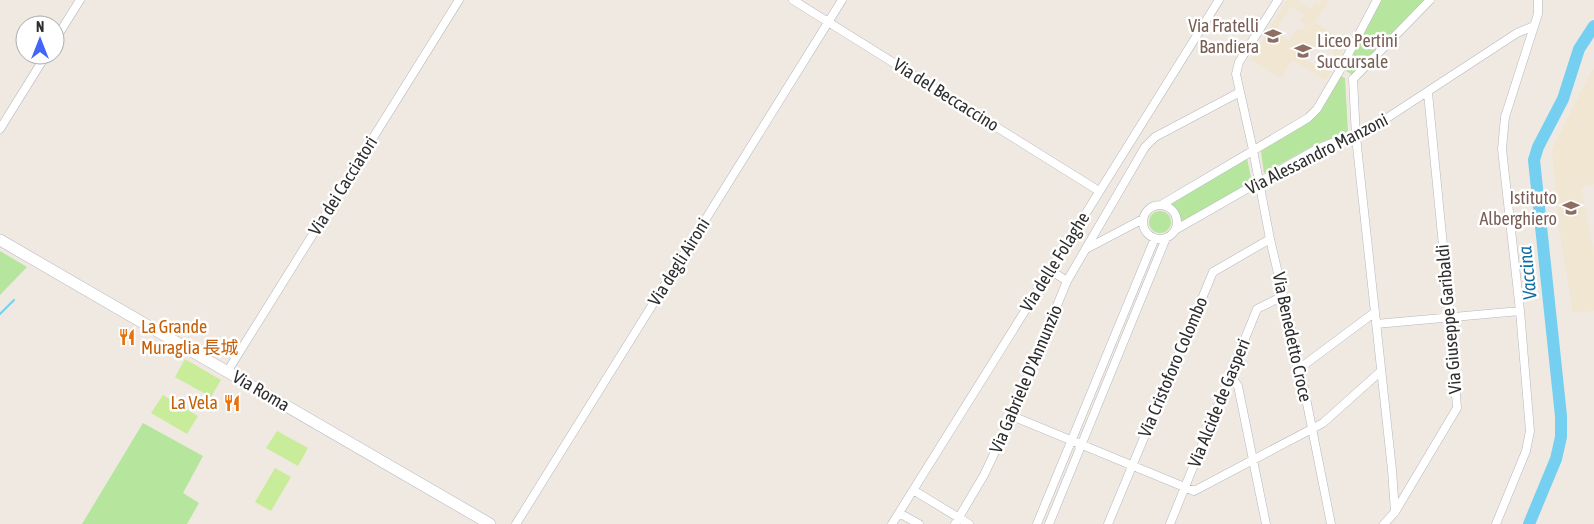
<svg xmlns="http://www.w3.org/2000/svg" width="1594" height="524" viewBox="0 0 1594 524" font-family="'Asap Condensed','Noto Sans SC',sans-serif">
  <rect width="100%" height="100%" fill="#efe9e1"/>
  <path fill="#f0e6d1" fill-rule="evenodd" d="M1287 0H1296L1311 9 1315 3 1319 5 1322 0H1329L1314 24 1315 23 1347 42 1326 80 1292 60 1281 78 1251 60ZM1291 6 1304 14 1300 20 1306 24 1301 31 1298 29 1296 30 1289 41 1275 31ZM1318 43 1335 53 1327 65 1322 62 1318 68 1302 57 1306 52 1308 53 1310 51 1312 52Z
    M1592 70H1594V184L1581 187 1594 251V311L1573 313 1559 229 1552 149Z"/>
  <path fill="#b6e59e" d="M1381 0H1428L1353 75 1343 69Z
    M1341 76 1345 78 1348 132 1316 144 1264 173 1261 151 1309 122 1315 116Z
    M1247 158 1252 183 1180 223C1180 214 1176 209 1169 205Z
    M1149 222a11 11 0 1 1 22 0a11 11 0 1 1-22 0Z
    M0 251 27 267 0 295Z
    M143 423 203 456 183 493 199 503 187 524H82Z"/>
  <path fill="#c9ec9a" d="M185 359 221 380 211 397 175 377Z
    M163 395 198 416 187 434 151 413Z
    M277 431 308 448 298 466 266 448Z
    M275 468 291 477 271 511 255 502Z"/>
  <g fill="none" stroke-linecap="round" stroke-linejoin="round">
    <path stroke="#75cff0" stroke-width="2" d="M0 314 14 300"/>
    <path stroke="#75cff0" stroke-width="12" d="M1529 524 1556 459 1561 437V416L1534 160 1538 147 1563 99 1579 49 1594 26"/>
    <g stroke="#b4b7c1" stroke-width="9">
      <path id="street" d="M793 0 1099 191
        M1278 0 1239 62 1236 74 1253 150 1270 239 1300 368 1331 524
        M55 40 80 0
        M1353 79 1356 137 1392 470 1395 512
        M1353 79 1430 0
        M0 129 46 55
        M1161 205 1308 118 1317 109 1340 70 1377 0
        M1143 222a17 17 0 1 1 34 0a17 17 0 1 1-34 0Z
        M1175 230 1315 150 1334 142 1361 135 1517 33 1534 26
        M1086 249 1143 219
        M1050 270 1067 281
        M1376 324 1520 311
        M1300 368 1375 312
        M227 372 459 0
        M1231 376 1238 386 1266 524
        M1012 416 1194 491 1323 423 1381 371
        M913 490 969 524
        M899 513 919 524
        M516 524 842 0
        M892 524 1219 0
        M955 524 984 475 1012 416 1067 281 1145 147 1155 137 1240 92
        M1037 524 1155 238
        M1049 524 1166 238
        M1108 524 1213 272 1270 239
        M1170 524 1257 309 1283 296
        M1384 524 1395 512 1457 408 1450 317 1428 93
        M1496 524 1526 451 1530 431 1520 311 1502 149 1505 117 1538 14V0"/>
    </g>
    <g stroke="#b4b7c1" stroke-width="12">
      <path id="secondary" d="M0 240 490 524"/>
    </g>
    <use href="#street" stroke="#fff" stroke-width="8"/>
    <use href="#secondary" stroke="#fff" stroke-width="11"/>
  </g>
  <defs>
    <g id="school-bare" transform="scale(1.35)"><path d="M0-5L7-2L0 1L-7-2ZM-4 1L0 2.5L4 1V4Q0 6-4 4Z" fill="#8d6e63" stroke="#fff" stroke-width="2.5" paint-order="stroke"/></g>
    <g id="university-bare" transform="scale(1.35)"><path d="M0-5L7-2L0 1L-7-2ZM-4 1L0 2.5L4 1V4Q0 6-4 4Z" fill="#8d6e63" stroke="#fff" stroke-width="2.5" paint-order="stroke"/></g>
    <g id="restaurant-bare" transform="scale(1.35)"><path d="M-5-6h1v4h1v-4h1v4h1v-4h1v5L-1.5 .5V6h-2V.5L-5-1ZM5-6V6H3V1.5H1.5Q1.5-4 5-6Z" fill="#e8710a" stroke="#fff" stroke-width="2.5" paint-order="stroke"/></g>
  </defs>
  <g fill-rule="evenodd">
    <use href="#school-bare" x="1273" y="36"/>
    <use href="#university-bare" x="1303" y="51"/>
    <use href="#school-bare" x="1571" y="208"/>
    <use href="#restaurant-bare" x="127" y="337"/>
    <use href="#restaurant-bare" x="232" y="403"/>
  </g>
  <g text-anchor="middle" stroke-width="5" stroke-linejoin="round" paint-order="stroke">
    <g font-size="18" fill="#785e54" stroke="#fff" text-anchor="end">
      <text x="1259" y="32">Via Fratelli<tspan x="1259" dy="21">Bandiera</tspan></text>
      <text x="1317" y="47" text-anchor="start">Liceo Pertini<tspan x="1317" dy="21">Succursale</tspan></text>
      <text x="1557" y="204">Istituto<tspan x="1557" dy="21">Alberghiero</tspan></text>
    </g>
    <g font-size="18" fill="#2e2e2e" stroke="#fff">
      <text transform="translate(946 95) rotate(32)" y="6">Via del Beccaccino</text>
      <text transform="translate(1317 154) rotate(-27)" y="6">Via Alessandro Manzoni</text>
      <text transform="translate(343 186) rotate(-58)" y="6">Via dei Cacciatori</text>
      <text transform="translate(679 262) rotate(-58)" y="6">Via degli Aironi</text>
      <text transform="translate(1055 262) rotate(-58)" y="6">Via delle Folaghe</text>
      <text transform="translate(1449 319) rotate(-95)" y="6">Via Giuseppe Garibaldi</text>
      <text transform="translate(1292 337) rotate(78)" y="6">Via Benedetto Croce</text>
      <text transform="translate(1173 367) rotate(-67)" y="6">Via Cristoforo Colombo</text>
      <text transform="translate(1026 379) rotate(-67)" y="6">Via Gabriele D'Annunzio</text>
      <text transform="translate(261 391) rotate(30)" y="6">Via Roma</text>
      <text transform="translate(1219 403) rotate(-68)" y="6">Via Alcide de Gasperi</text>
    </g>
    <g font-size="18" fill="#c56008" stroke="#fff" text-anchor="start">
      <text x="141" y="333">La Grande<tspan x="141" dy="21">Muraglia 長城</tspan></text>
      <text x="218" y="409" text-anchor="end">La Vela</text>
    </g>
    <g font-size="19" font-style="italic" fill="#0d6fa3" stroke="#fff">
      <text transform="translate(1527 273) rotate(-96)" y="7">Vaccina</text>
    </g>
  </g>
  <g transform="translate(40 40)"><circle r="24" fill="#ffffff" stroke="#ababab"/>
  <path d="M0-4L9 19L0 12L-9 19Z" fill="#4264fb"/>
  <text y="-8" font-size="14" font-weight="bold" text-anchor="middle" fill="#2e2e2e">N</text>
  </g>
</svg>
